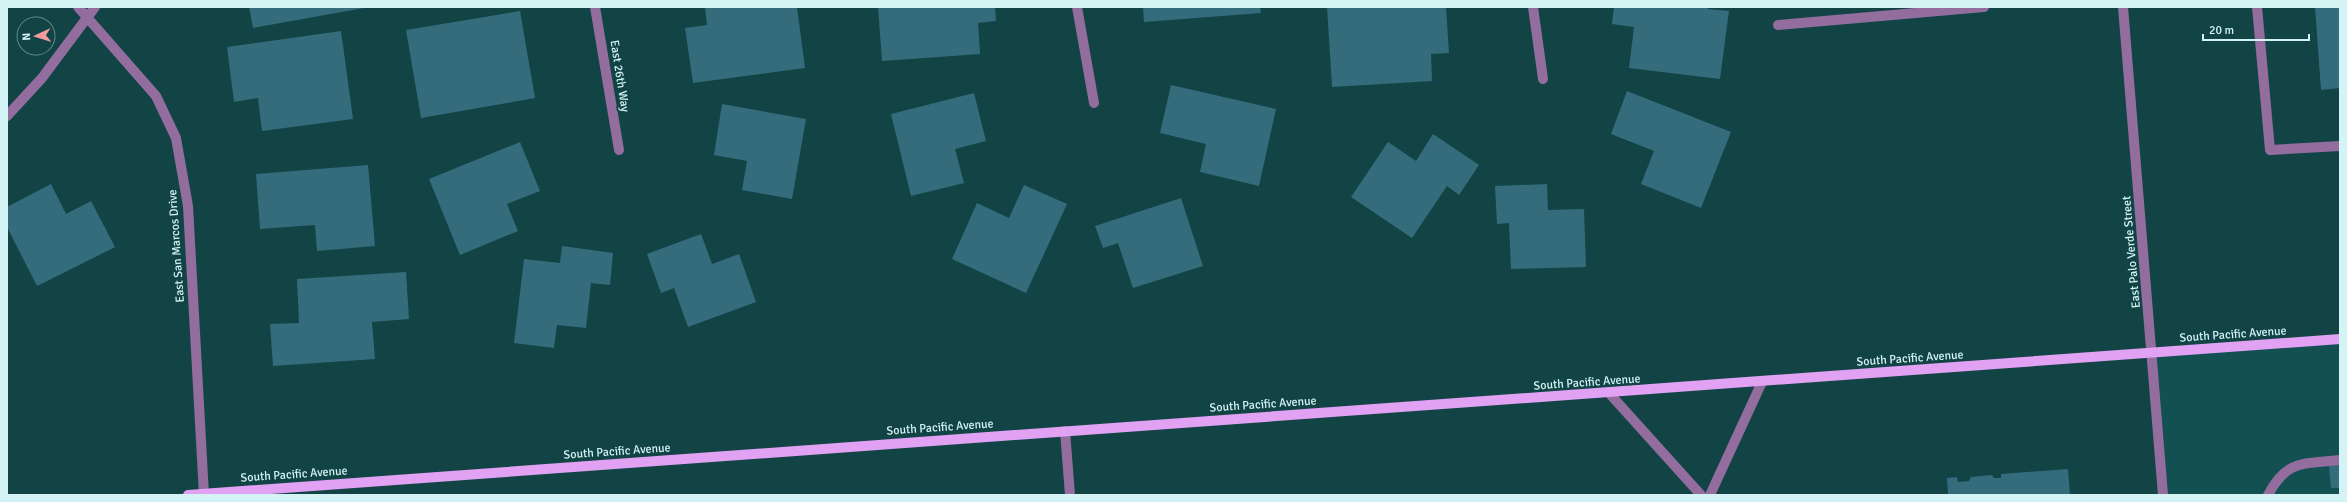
<svg xmlns="http://www.w3.org/2000/svg" width="2347" height="502" viewBox="0 0 2347 502" font-family="Signika,sans-serif">
  <rect width="100%" height="100%" fill="#124446"/>
  <path fill="#135052" d="M2340 340V495H2163L2153 353Z"/>
  <path fill="#346c7c" d="M249 7H364V8L253 28Z
    M705 7H797L805 68 693 83 685 28 707 25Z
    M878 7H995L996 21 978 23 980 54 882 61Z
    M1143 7H1260L1261 13 1144 22Z
    M1327 7H1446L1449 53 1431 54 1432 81 1332 87Z
    M1614 7H1708V9L1729 11 1720 79 1629 68 1634 27 1612 24Z
    M2315 7H2340V88L2321 90Z
    M520 11 535 98 421 118 406 30Z
    M341 31 353 119 262 131 258 98 234 102 227 47Z
    M1171 85 1276 109 1259 186 1200 172 1206 144 1160 133Z
    M1627 91 1731 132 1701 208 1641 184 1654 151 1611 134Z
    M974 93 986 141 955 149 964 183 911 196 891 114Z
    M722 104 806 119 792 199 742 190 747 161 714 155Z
    M1433 134 1479 165 1459 195 1447 186 1412 238 1351 197 1388 142 1416 161Z
    M520 142 540 191 507 204 518 231 460 255 429 179Z
    M368 165 375 246 317 251 315 225 260 229 256 174Z
    M51 184 66 214 91 201 115 247 37 286 7 227V207Z
    M1547 184 1548 210 1584 209 1586 267 1511 269 1509 223 1497 224 1495 186Z
    M1024 185 1067 204 1026 293 952 259 977 203 1009 218Z
    M1181 198 1203 266 1133 288 1118 243 1103 248 1095 226Z
    M701 234 712 264 739 254 756 302 688 327 674 288 661 293 647 254Z
    M562 246 613 253 610 285 591 283 586 328 557 325 554 348 514 343 524 259 560 263Z
    M406 272 409 319 372 322 375 359 273 366 270 324 299 323 297 279Z
    M2340 465V488H2331L2329 466Z
    M2068 469 2070 495H1948L1947 478 1957 477 1958 482 1969 481 1971 477 1992 475 1994 478H2001V474Z"/>
  <g fill="none" stroke-linecap="round" stroke-linejoin="round">
    <path stroke="#936d9e" stroke-width="10" d="M78 7 156 96 176 138 188 206 204 495
      M595 7 619 150
      M1077 7 1094 103
      M1533 7 1543 79
      M2123 7 2163 495
      M2257 7 2270 150 2340 146
      M1778 25 1984 7
      M7 116 42 78 95 7
      M1609 393 1701 495
      M1065 431 1070 495
      M1710 495 1762 382
      M2268 495C2287 459 2304 464 2340 460"/>
    <path stroke="#e1a2f3" stroke-width="10" d="M188 495 2340 339"/>
  </g>
  <g text-anchor="middle" stroke-width="4" stroke-linejoin="round" paint-order="stroke">
    <g font-size="12" fill="#d4f3f4" stroke="#124446">
      <text transform="translate(620 76) rotate(81)" y="4">East 26th Way</text>
      <text transform="translate(176 246) rotate(-94)" y="4">East San Marcos Drive</text>
      <text transform="translate(2131 252) rotate(-95)" y="4">East Palo Verde Street</text>
      <text transform="translate(2233 334) rotate(-4)" y="4">South Pacific Avenue</text>
      <text transform="translate(1910 358) rotate(-4)" y="4">South Pacific Avenue</text>
      <text transform="translate(1587 382) rotate(-4)" y="4">South Pacific Avenue</text>
      <text transform="translate(1263 404) rotate(-4)" y="4">South Pacific Avenue</text>
      <text transform="translate(940 427) rotate(-4)" y="4">South Pacific Avenue</text>
      <text transform="translate(617 451) rotate(-4)" y="4">South Pacific Avenue</text>
      <text transform="translate(294 474) rotate(-4)" y="4">South Pacific Avenue</text>
    </g>
  </g>
  <rect width="2347" height="502" fill="none" stroke="#d4f3f4" stroke-width="16"/>
  <g transform="translate(36 36) rotate(266)"><circle r="19" fill="#124446" stroke="#608a8c"/>
  <path d="M0-3L7 15L0 10L-7 15Z" fill="#f59b9d"/>
  <text y="-6" font-size="11" font-weight="bold" text-anchor="middle" fill="#d4f3f4">N</text>
  </g>
  <path d="M2203 34v6h106v-6" fill="none" stroke="#d4f3f4" stroke-width="2"/>
  <text x="2209" y="34" font-size="12" fill="#d4f3f4" stroke="#124446" stroke-width="3" paint-order="stroke">20 m</text>
</svg>
